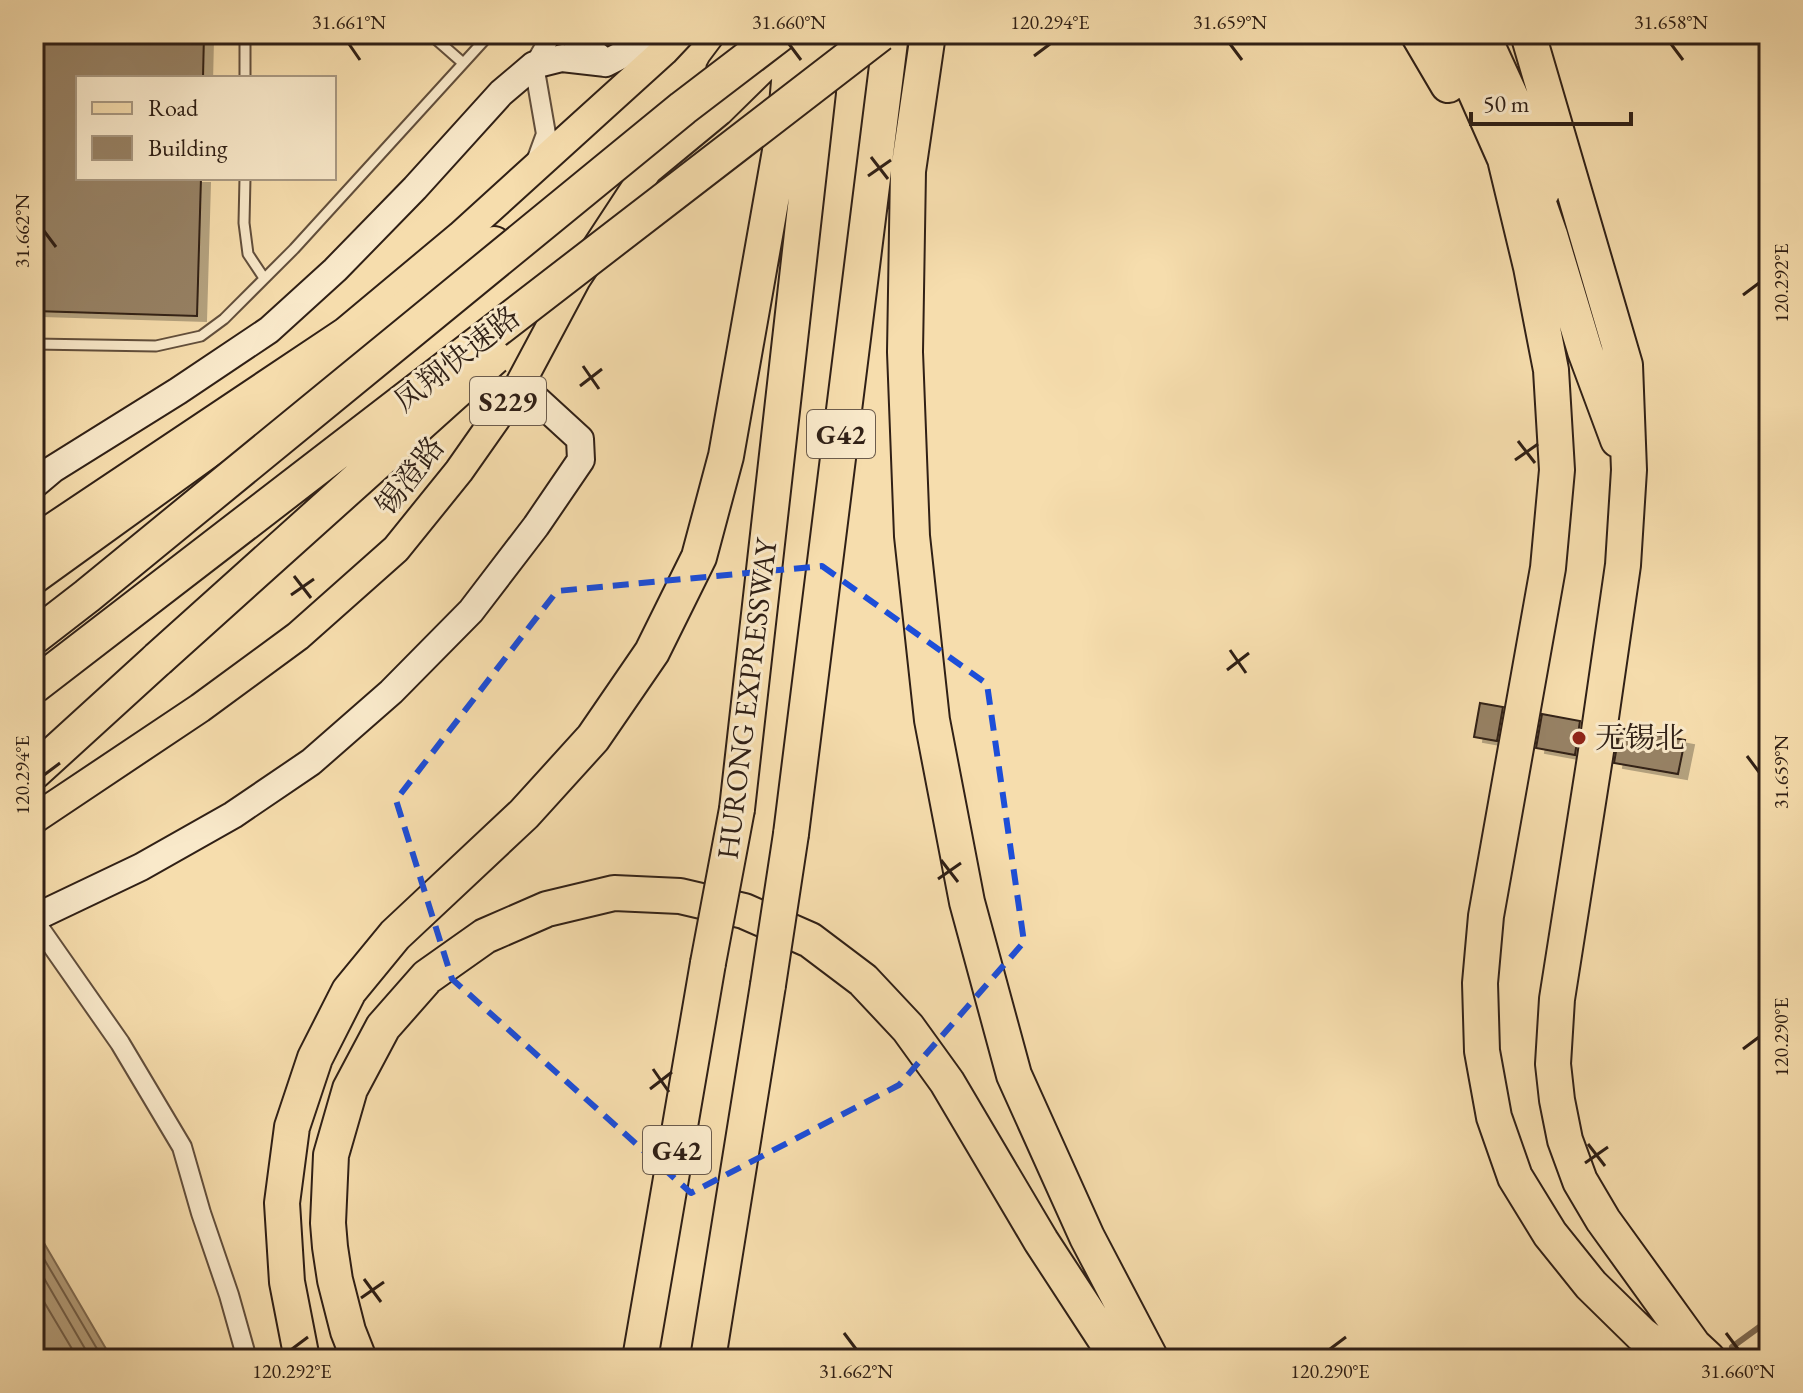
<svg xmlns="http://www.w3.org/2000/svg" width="1803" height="1393" viewBox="0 0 1803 1393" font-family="'EB Garamond','Noto Serif SC',serif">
  <defs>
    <filter id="shadow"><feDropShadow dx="9" dy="5" stdDeviation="0" flood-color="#0004"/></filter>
  </defs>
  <rect width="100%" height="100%" fill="#f6ddad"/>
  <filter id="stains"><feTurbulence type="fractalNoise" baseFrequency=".0025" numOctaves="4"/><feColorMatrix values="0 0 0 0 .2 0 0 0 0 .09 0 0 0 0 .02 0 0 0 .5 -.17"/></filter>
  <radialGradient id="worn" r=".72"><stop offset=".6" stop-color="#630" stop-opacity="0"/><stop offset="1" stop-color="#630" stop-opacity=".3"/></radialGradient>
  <path fill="#b39d7a" stroke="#7f6b52" stroke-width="2" d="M34 1226 112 1359H34Z"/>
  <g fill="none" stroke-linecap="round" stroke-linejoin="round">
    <path stroke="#725e48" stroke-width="2" d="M34 1242 103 1359
      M34 1261 91 1359
      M34 1285 78 1359"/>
    <path stroke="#7f6b52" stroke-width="6" d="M1732 1347 1769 1320"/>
  </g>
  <path fill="#978265" stroke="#302016" stroke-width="2" filter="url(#shadow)" d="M34 34H204L203 78H78V178H201L197 316 34 311Z
    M1480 703 1503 707 1497 741 1474 737Z
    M1542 714 1580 721 1575 755 1536 748Z
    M1620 728 1685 740 1678 774 1614 763Z"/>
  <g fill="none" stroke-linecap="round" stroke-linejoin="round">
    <g stroke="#624f3c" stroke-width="13">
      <path id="lane" d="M430 34 463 63
        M245 78V34
        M245 178 244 223 248 254 264 278
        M34 344 156 346 201 336 224 319 294 249 490 34"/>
    </g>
    <g stroke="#624f3c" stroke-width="22">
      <path id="street" d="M535 164 546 134 534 65 552 34
        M34 920 120 1043 182 1147 201 1213 229 1295 247 1359"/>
    </g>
    <g stroke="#302016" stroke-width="30">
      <path id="secondary" d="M576 34 577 40 606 63 651 40 658 34
        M34 485 53 469 178 391 269 330 335 270 415 188 501 93 534 65 562 58 606 63
        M34 918 141 867 233 815 311 762 391 692 471 611 536 526 581 460 580 439 520 384"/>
    </g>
    <g stroke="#302016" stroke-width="32">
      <path id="primary" d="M721 70 748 34
        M34 540 345 332 460 236 664 51 680 34
        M34 819 200 708 298 636 396 549 459 471 520 384 576 279 660 151"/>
    </g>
    <g stroke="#302016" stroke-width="38">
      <path id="highway" d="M928 34 908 171 905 352 912 536 932 720 967 902 1014 1075 1087 1237 1151 1359
        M1418 34 1448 85
        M1446 34 1463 64 1505 159 1531 267 1551 370 1557 470 1548 568 1486 916 1480 983 1482 1051 1494 1117 1515 1177 1550 1234 1591 1285 1641 1334 1673 1359
        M1482 34 1533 145 1542 192
        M1528 34 1625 365 1629 470 1623 565 1597 745 1557 999 1553 1064 1557 1100 1565 1140 1580 1181 1603 1220 1694 1346 1708 1359
        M648 166 717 109 773 54
        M1528 172 1550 235 1585 351 1618 440
        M34 576 494 244
        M34 772 158 659
        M737 809 818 92 822 34
        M791 834 891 34
        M302 1359 287 1282 282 1203 292 1127 315 1058 349 991 395 935 524 814 593 738 652 652 699 557 726 456 786 117 793 34
        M359 1359 348 1331 335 1280 330 1247 328 1223 331 1155 350 1089 383 1027 427 977 485 936 547 909 614 893 680 896 744 911 810 940 863 980 908 1028 947 1082 1041 1241 1118 1359
        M640 1359 708 963
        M708 1359 768 985"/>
    </g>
    <use href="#lane" stroke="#f9e9ca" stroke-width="9"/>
    <use href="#street" stroke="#f9e9ca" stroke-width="18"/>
    <use href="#secondary" stroke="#f9e9ca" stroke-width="26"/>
    <use href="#primary" stroke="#f6ddad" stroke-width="28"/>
    <use href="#highway" stroke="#f6ddad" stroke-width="34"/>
    <g stroke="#302016" stroke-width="38" stroke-linecap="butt">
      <path id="highway-bridge" d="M34 637 87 596 683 108 780 34
        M158 659 494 357
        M34 686 880 34
        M708 963 737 809
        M768 985 791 834"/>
    </g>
    <use href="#highway-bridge" stroke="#f6ddad" stroke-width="34"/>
  </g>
  <path fill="none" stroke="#1d4ed8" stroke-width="6" stroke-dasharray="16 10" stroke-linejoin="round" d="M822 566 987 684 1024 942 899 1085 691 1193 452 979 396 800 557 591Z"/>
  <path fill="none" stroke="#302016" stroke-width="3" d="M349 44 360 60M789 44 801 60M1230 44 1242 60M1671 44 1683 60M1034 56 1050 44M871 157 888 179M868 176 891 160M44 231 56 247M1743 295 1759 283M583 366 599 389M580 386 602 369M1518 441 1535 463M1515 460 1538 444M294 576 311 598M291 595 314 579M1230 650 1246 673M1227 670 1249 653M1747 756 1759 772M44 775 60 763M941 860 958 882M938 879 961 863M1743 1049 1759 1037M653 1069 669 1092M650 1089 672 1072M1588 1144 1605 1166M1585 1163 1608 1147M364 1279 381 1302M361 1298 384 1282M844 1333 856 1349M1726 1333 1738 1349M292 1349 308 1337M1330 1349 1346 1337"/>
  <circle fill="#8f2418" stroke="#f9e9ca" stroke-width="3" cx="1579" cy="738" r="8"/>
  <g text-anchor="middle" stroke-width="6" stroke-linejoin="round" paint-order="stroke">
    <g fill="#f9e9ca" stroke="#6c5c4c" stroke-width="2">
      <rect x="470" y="377" width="76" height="48" rx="6"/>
      <rect x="807" y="410" width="68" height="48" rx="6"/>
      <rect x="643" y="1126" width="68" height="48" rx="6"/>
    </g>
    <g font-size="28" font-weight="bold" fill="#302016">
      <text x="508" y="411">S229</text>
      <text x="841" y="444">G42</text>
      <text x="677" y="1160">G42</text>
    </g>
    <g font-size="30" fill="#302016" stroke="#f9e9ca">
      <text transform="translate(457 359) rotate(-38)" y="10">凤翔快速路</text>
      <text transform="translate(410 476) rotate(-52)" y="10">锡澄路</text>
      <text transform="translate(747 699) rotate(-83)" y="10">HURONG EXPRESSWAY</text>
    </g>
    <g font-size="30" fill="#302016" stroke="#f9e9ca" text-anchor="start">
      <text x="1595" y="748">无锡北</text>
    </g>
  </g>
  <rect width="1803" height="1393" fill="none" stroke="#f6ddad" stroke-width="88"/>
  <rect x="76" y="76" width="260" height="104" fill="#f9e9ca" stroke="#a99982" stroke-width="2"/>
  <rect x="92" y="102" width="40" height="12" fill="#f6ddad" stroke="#a99982" stroke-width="2"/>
  <text x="148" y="116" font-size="24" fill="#302016">Road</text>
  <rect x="92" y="136" width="40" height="24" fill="#978265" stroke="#a99982" stroke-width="2"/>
  <text x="148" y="156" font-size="24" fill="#302016">Building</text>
  <path d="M1471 112v12h160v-12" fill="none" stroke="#302016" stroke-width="4"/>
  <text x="1483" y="112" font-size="24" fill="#302016" stroke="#f9e9ca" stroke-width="6" paint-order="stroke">50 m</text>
  <rect x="44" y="44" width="1715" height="1305" fill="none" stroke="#302016" stroke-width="3"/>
  <g font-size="20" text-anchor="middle" fill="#302016">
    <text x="349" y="29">31.661°N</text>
    <text x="789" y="29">31.660°N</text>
    <text x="1050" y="29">120.294°E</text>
    <text x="1230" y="29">31.659°N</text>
    <text x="1671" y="29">31.658°N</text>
    <text transform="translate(22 231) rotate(-90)" y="7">31.662°N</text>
    <text transform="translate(1781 283) rotate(-90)" y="7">120.292°E</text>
    <text transform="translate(1781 772) rotate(-90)" y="7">31.659°N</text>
    <text transform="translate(22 775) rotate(-90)" y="7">120.294°E</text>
    <text transform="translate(1781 1037) rotate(-90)" y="7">120.290°E</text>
    <text x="292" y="1378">120.292°E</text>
    <text x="856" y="1378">31.662°N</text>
    <text x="1330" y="1378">120.290°E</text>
    <text x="1738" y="1378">31.660°N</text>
  </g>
  <rect width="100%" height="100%" filter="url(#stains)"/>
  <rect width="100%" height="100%" fill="url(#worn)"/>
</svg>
